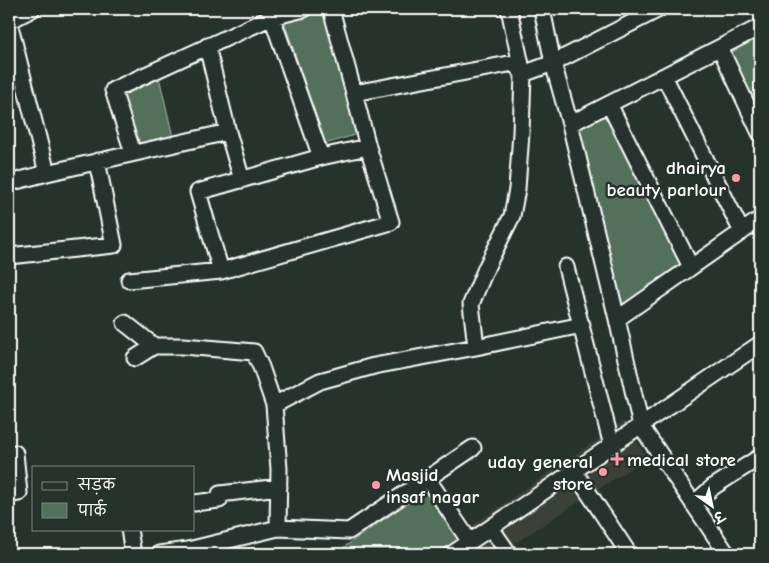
<svg xmlns="http://www.w3.org/2000/svg" width="769" height="563" viewBox="0 0 769 563" font-family="'Comic Neue','Playpen Sans Deva',sans-serif">
  <rect width="100%" height="100%" fill="#26332d"/>
  <filter id="ink" filterUnits="userSpaceOnUse"><feTurbulence type="fractalNoise" baseFrequency=".02" numOctaves="2"/><feDisplacementMap in="SourceGraphic" scale="10" xChannelSelector="R" yChannelSelector="G"/><feConvolveMatrix kernelMatrix="1 2 1 2 8 2 1 2 1" color-interpolation-filters="sRGB"/></filter>
  <g filter="url(#ink)">
    <path fill="#3a4039" d="M624 421 647 458 498 554H470L457 536Z"/>
    <path fill="#52715a" stroke="#a8b8ac" d="M326 10 361 133 325 144 284 21Z
      M760 33V126L722 52Z
      M159 77 173 137 137 147 119 91Z
      M606 110 684 264 620 308 572 123Z
      M428 489 461 542 443 554H334Z"/>
    <g fill="none" stroke-linecap="round" stroke-linejoin="round">
      <g stroke="#fff" stroke-width="19">
        <path id="minor" d="M269 9 321 157
          M331 9 354 93
          M542 9 553 63 570 124 617 319
          M9 21 32 9
          M9 22 47 173 228 132 242 180
          M207 46 228 132
          M720 48 760 133
          M523 74 553 63 659 9
          M664 76 742 232
          M609 104 691 267
          M570 124 760 27
          M133 153 113 90 272 17 304 9
          M9 183 47 173
          M9 256 114 245 97 161
          M566 267 612 446
          M221 271 198 192 321 157 368 147
          M129 280 221 271 391 222 368 147 354 93 514 63 523 74
          M125 323 154 346
          M476 347 582 325
          M135 358 154 346H183L254 352 261 367 274 405
          M574 471 629 554
          M427 478 470 542
          M9 495 19 493 15 453
          M194 503 219 500 220 494 279 487
          M693 504 713 487 760 457
          M278 528 349 531 473 448
          M491 528 509 554
          M129 529 133 554
          M159 554 188 550 278 528 279 469 274 405 320 381 374 366 476 347 471 304 487 266 512 216 517 189 521 133 523 74 509 9
          M452 554 760 344
          M727 554 641 426 617 319 760 219"/>
      </g>
      <use href="#minor" stroke="#26332d" stroke-width="15"/>
    </g>
  </g>
  <g fill="#ff9aa2" stroke="#26332d" stroke-width="2">
    <circle cx="736" cy="178" r="5"/>
    <path d="M614.5 451.5h5v5h5v5h-5v5h-5v-5h-5v-5h5z"/>
    <circle cx="603" cy="472" r="5"/>
    <circle cx="376" cy="485" r="5"/>
  </g>
  <g text-anchor="middle" stroke-width="5" stroke-linejoin="round" paint-order="stroke">
    <g font-size="19" font-weight="bold" fill="#fff" stroke="#26332d" text-anchor="end">
      <text x="726" y="174">dhairya<tspan x="726" dy="22">beauty parlour</tspan></text>
      <text x="627" y="466" text-anchor="start">medical store</text>
      <text x="593" y="468">uday general<tspan x="593" dy="22">store</tspan></text>
      <text x="386" y="481" text-anchor="start">Masjid<tspan x="386" dy="22">insaf nagar</tspan></text>
    </g>
  </g>
  <rect width="769" height="563" fill="none" stroke="#26332d" stroke-width="30"/>
  <rect x="15" y="15" width="739" height="533" fill="none" stroke="#fff" stroke-width="2" filter="url(#ink)"/>
  <rect x="32" y="466" width="162" height="65" fill="#26332d" stroke="#7d8581"/>
  <rect x="42" y="482" width="25" height="8" fill="#26332d" stroke="#7d8581"/>
  <text x="78" y="490" font-size="15" fill="#ffffff">सड़क</text>
  <rect x="42" y="503" width="25" height="15" fill="#52715a" stroke="#7d8581"/>
  <text x="78" y="516" font-size="15" fill="#ffffff">पार्क</text>
  <g transform="translate(712 506) rotate(147)" stroke="#26332d" stroke-width="4" paint-order="stroke">
  <path d="M0-4L9 19L0 12L-9 19Z" fill="#ffffff"/>
  <text y="-8" font-size="14" font-weight="bold" text-anchor="middle" fill="#ffffff">उ</text>
  </g>
</svg>
